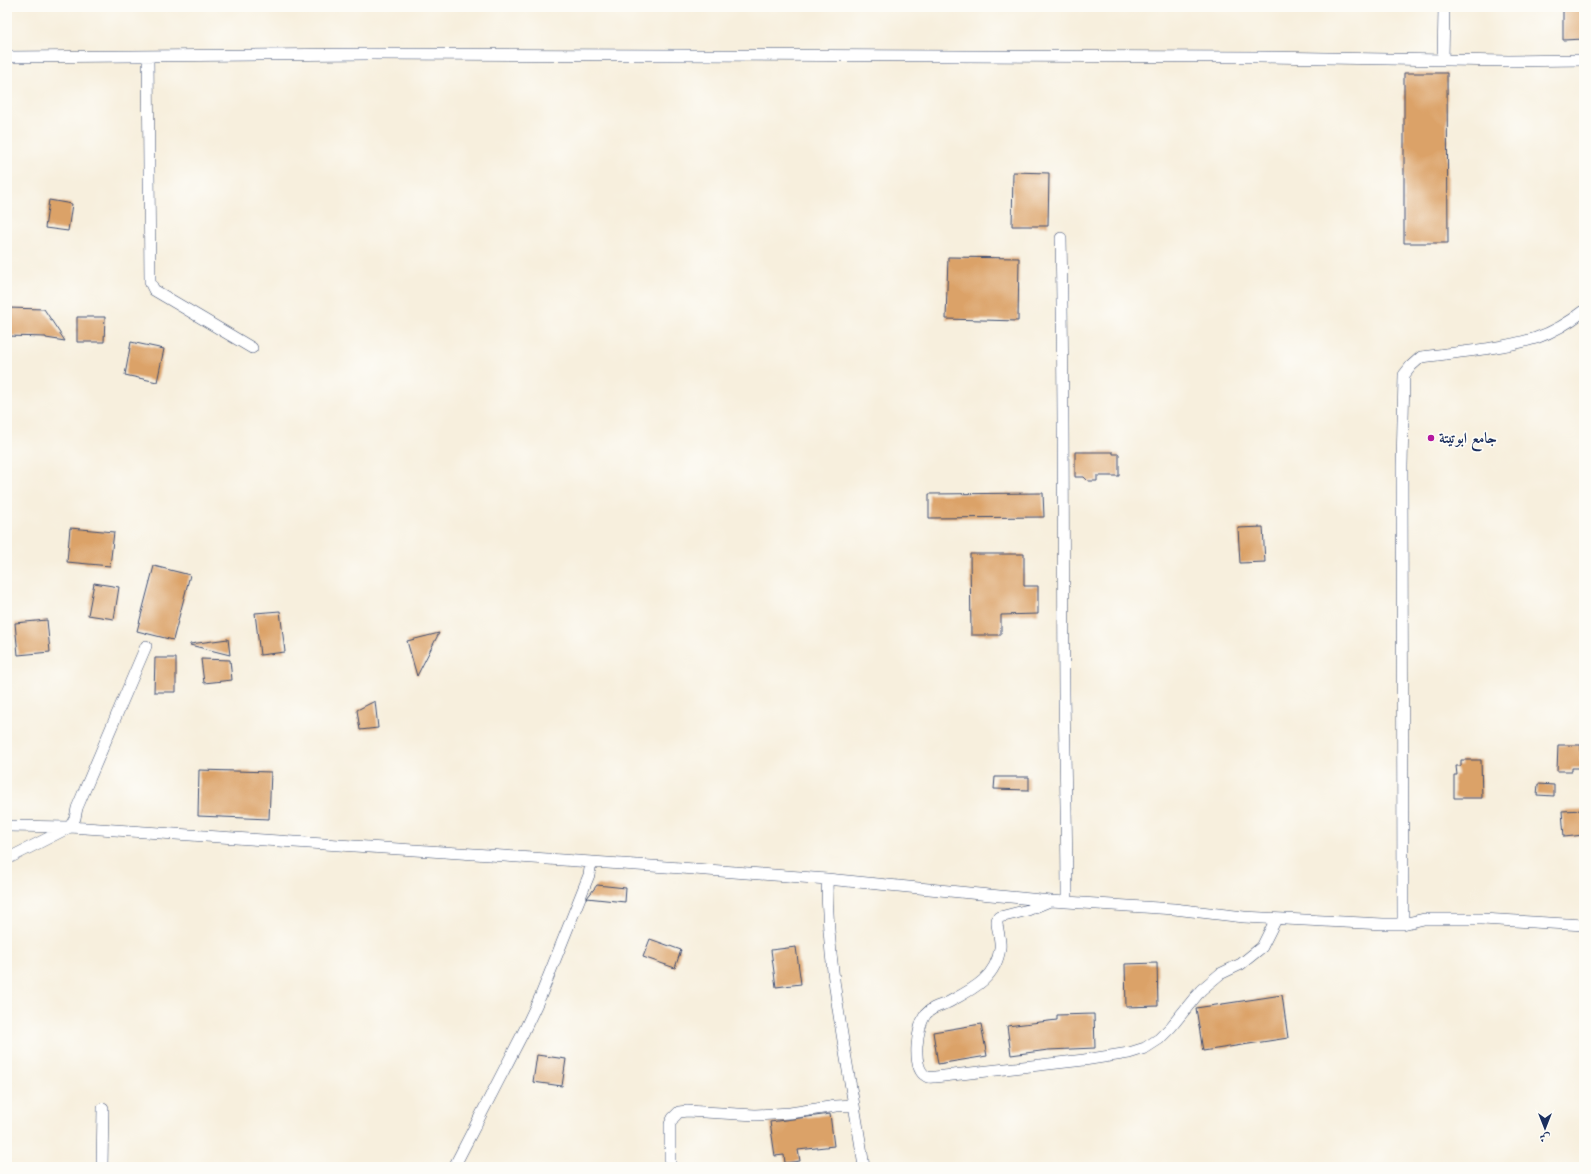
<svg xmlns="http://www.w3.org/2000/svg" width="1591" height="1174" viewBox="0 0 1591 1174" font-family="Cardo,Amiri,serif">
  <rect width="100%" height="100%" fill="#fdfcf7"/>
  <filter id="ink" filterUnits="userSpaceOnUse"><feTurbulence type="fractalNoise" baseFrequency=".025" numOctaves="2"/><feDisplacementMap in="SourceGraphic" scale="8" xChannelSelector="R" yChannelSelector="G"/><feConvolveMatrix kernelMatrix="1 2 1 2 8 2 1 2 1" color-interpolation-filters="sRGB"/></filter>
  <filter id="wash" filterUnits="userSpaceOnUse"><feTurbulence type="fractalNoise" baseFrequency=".012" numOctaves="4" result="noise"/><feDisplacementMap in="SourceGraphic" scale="16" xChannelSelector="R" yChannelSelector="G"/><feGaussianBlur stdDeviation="0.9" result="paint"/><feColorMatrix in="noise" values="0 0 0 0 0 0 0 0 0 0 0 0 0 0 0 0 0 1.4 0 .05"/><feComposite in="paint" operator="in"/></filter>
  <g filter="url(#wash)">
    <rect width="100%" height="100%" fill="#f7efdd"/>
    <g id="blocks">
      <path fill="#dba267" d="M1563 7H1584V39L1563 40Z
        M1404 73H1447L1448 243H1404Z
        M1013 172 1049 173 1048 226H1012Z
        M49 200 72 204 68 231 45 228Z
        M948 257 1019 258 1018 321 946 319Z
        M7 308 44 309 65 341 46 338V337L7 336Z
        M77 317H105L104 342H77Z
        M131 342 164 349 157 382 125 375Z
        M1075 452H1113V454H1119V476H1097V481H1088L1084 477H1075Z
        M1043 493 1044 517 929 518V494Z
        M1263 527 1265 562 1240 563 1238 528Z
        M70 528 114 532 110 566 67 562Z
        M970 554H1024V586H1038V614L1001 615V635H971Z
        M154 566 190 575 173 640 137 631Z
        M94 583 119 587 114 619 88 615Z
        M280 611 285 652 260 655 255 613Z
        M47 620 50 652 18 655 15 623Z
        M439 633 417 676 407 641Z
        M228 639 230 655 190 645V644Z
        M155 658H176V692H154Z
        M201 659 230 660 232 680 204 683Z
        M375 701 378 728 360 730 357 710Z
        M1558 745H1581V768H1572V771H1557Z
        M1461 760H1481L1482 798H1454V775H1457L1456 766H1461Z
        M199 770 271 772 269 819 198 816Z
        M995 777H1029V790L994 789Z
        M1538 784 1554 785V796L1537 795Z
        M1584 810V835L1564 837 1562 811Z
        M597 885 626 888 625 902 587 898Z
        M650 939 681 950 675 968 643 957Z
        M796 947 801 984 776 987 771 950Z
        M1157 963 1158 1006 1126 1007 1125 964Z
        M1282 995 1288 1038 1203 1051 1196 1008Z
        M1094 1014 1095 1048 1048 1050 1011 1055 1007 1026 1057 1020V1015Z
        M981 1024 987 1056 938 1064 933 1032Z
        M537 1055 566 1059 562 1086 533 1082Z
        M830 1114 834 1146 798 1150 800 1161 785 1163 784 1155 775 1156 770 1122Z"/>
    </g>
  </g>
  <g filter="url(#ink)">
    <use href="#blocks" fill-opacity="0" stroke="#3c4c71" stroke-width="1"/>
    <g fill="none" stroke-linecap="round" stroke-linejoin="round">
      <g stroke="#3c4c71" stroke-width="12">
        <path id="street" d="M7 57 368 54 1260 57 1509 61 1584 60
          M148 57 150 282 154 290 252 348
          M1443 60 1444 7
          M1061 238C1064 390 1063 542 1064 694 1065 763 1067 832 1067 901
          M7 826 70 827 681 868 827 879 1051 901 1174 909 1244 917 1383 924H1403L1424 919H1482L1584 925
          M7 859 70 827 75 818 77 808 146 646
          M827 879C827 977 850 1071 864 1167
          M1050 901 1028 910 1000 917 997 920V924C998 932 1001 941 1000 948 996 979 971 990 947 1003 939 1006 932 1007 926 1014 917 1025 911 1068 926 1076 928 1078 932 1077 935 1077L1084 1060 1129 1053 1145 1048 1159 1039 1171 1027 1201 990 1220 974 1241 964 1262 947 1276 919
          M1403 924 1402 466 1404 375 1411 366 1421 357C1459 352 1500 349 1536 338 1553 332 1570 322 1584 311
          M102 1167 103 1108
          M454 1167 524 1031 541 995 589 875 591 862
          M670 1167V1124L673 1118 679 1112 687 1111 755 1115 790 1113 836 1106 854 1105"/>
      </g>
      <use href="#street" stroke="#fff" stroke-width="11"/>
    </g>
  </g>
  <circle fill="#b5179e" stroke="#fdfcf7" stroke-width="1.5" cx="1431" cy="438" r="4"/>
  <g text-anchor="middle" stroke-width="3.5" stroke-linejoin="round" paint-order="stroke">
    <g font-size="15" font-weight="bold" fill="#1b2f5e" stroke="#fdfcf7" text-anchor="start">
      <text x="1439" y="443">جامع ابوتيتة</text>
    </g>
  </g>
  <rect width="1591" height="1174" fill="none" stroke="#fdfcf7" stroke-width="24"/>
  <g transform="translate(1545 1128) rotate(180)" stroke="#fdfcf7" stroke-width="3" paint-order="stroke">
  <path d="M0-3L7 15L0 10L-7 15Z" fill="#1b2f5e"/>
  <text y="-6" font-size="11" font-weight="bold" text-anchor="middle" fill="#1b2f5e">ش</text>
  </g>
</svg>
